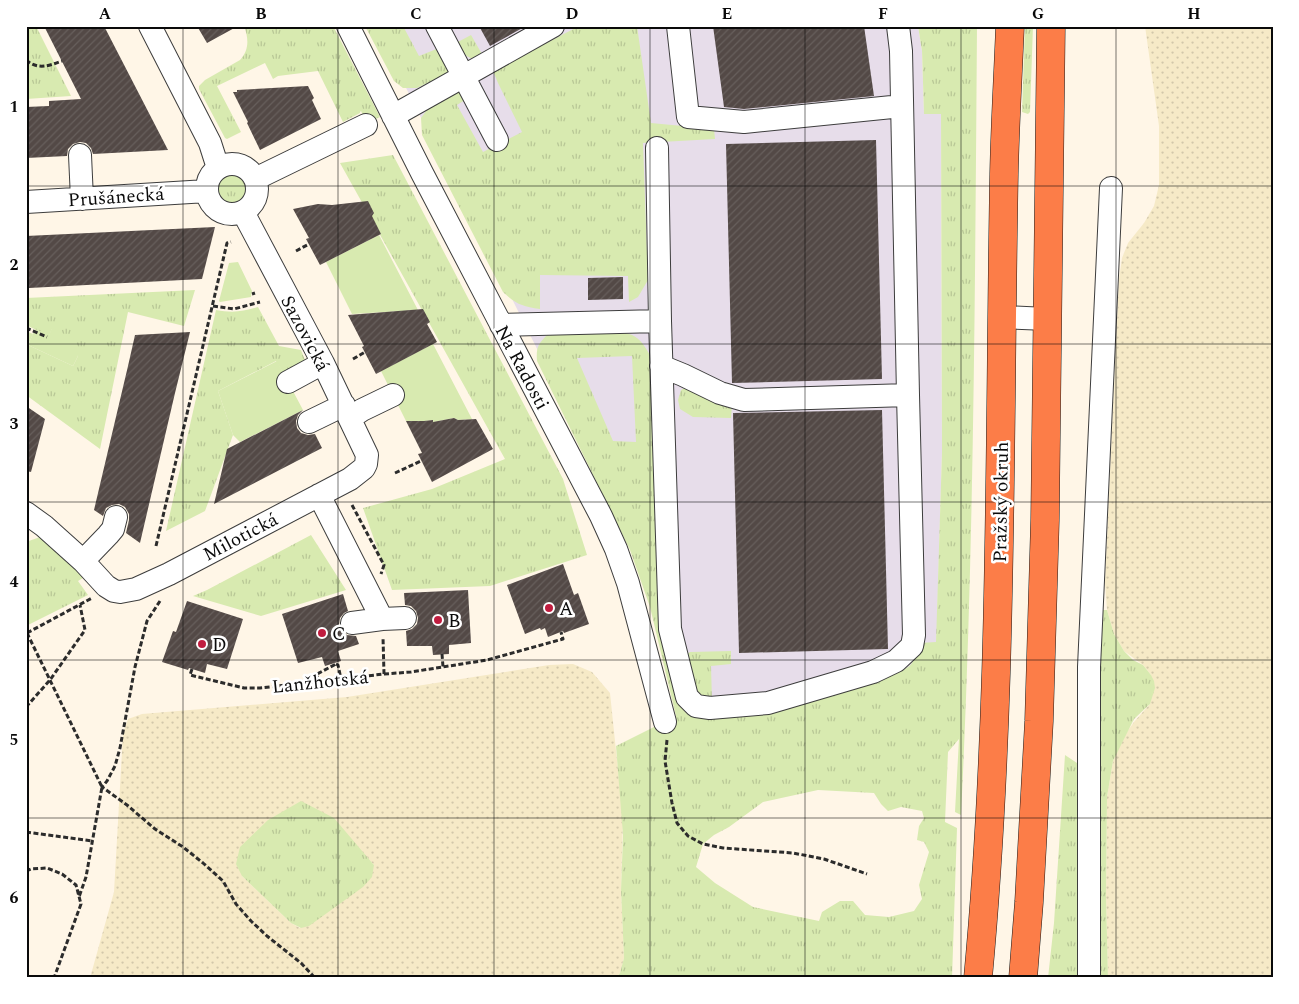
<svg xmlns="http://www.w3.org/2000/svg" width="1299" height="1004" viewBox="0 0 1299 1004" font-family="Spectral,serif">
  <defs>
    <pattern id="farmland-dots" width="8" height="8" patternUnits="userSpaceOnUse" patternTransform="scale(1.25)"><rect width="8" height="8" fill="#f6eac7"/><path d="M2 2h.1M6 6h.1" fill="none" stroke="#d2c7aa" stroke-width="1.8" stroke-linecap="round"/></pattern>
    <pattern id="grass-tufts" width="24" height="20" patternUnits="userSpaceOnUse" patternTransform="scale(1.25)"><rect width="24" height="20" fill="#d8eab0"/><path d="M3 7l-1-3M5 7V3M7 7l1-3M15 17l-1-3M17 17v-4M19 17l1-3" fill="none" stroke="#b8c796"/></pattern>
    <pattern id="building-hatch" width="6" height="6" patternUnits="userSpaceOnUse" patternTransform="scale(1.25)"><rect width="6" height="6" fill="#534946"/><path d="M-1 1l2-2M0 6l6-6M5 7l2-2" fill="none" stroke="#675f5c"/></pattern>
  </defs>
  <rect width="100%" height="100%" fill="#fff6e7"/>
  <path fill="#e7ddea" d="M375 26H918L922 51 924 113 941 114 942 452 936 657 711 800 631 536Z"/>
  <path fill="url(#farmland-dots)" fill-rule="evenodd" d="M1145 26H1273V978H1108L1106 896 1107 797 1113 761 1124 736 1134 722 1150 704 1151 675 1143 665 1124 651 1114 634 1107 610 1105 582 1119 279 1122 258 1128 243 1144 223 1154 206 1159 185V126Z
    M573 664 592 672 610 693 623 818 621 890 624 958 620 973 616 978H90L114 892 123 734 128 719 142 714 347 697 549 665ZM355 844 374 865 300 928 291 923 242 876Z"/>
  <path fill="url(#grass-tufts)" fill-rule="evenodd" d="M26 26H36L71 96 26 99Z
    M244 26H333L380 117 367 123 361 111 360 112V113L343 122 318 71 278 76 273 79 265 63 217 86 241 132 227 139 225 138 199 89V86L205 80 240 60C249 50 249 39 244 26Z
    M365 26H403L419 56 439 48 451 72 417 88H403L394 81Z
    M579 26H637L651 123 714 129 715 139 643 143 648 280 638 297 629 302 628 276 540 275V309C522 306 517 305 503 292L422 135 421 118 431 104 449 95 463 91 468 98 457 105 483 152 522 132 498 83 493 71Z
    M918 26H977C975 289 974 552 961 815L955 812 959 739 948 752 945 822 957 828 952 978H616L620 973 624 958 621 890 623 835 616 746 676 716 650 607 630 550 537 361C536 348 538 344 547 335 568 333 614 327 632 335 641 339 645 347 650 355L658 610 685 712 713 717 886 674C912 669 912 667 920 643L936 642 942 452 941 114H924L922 51ZM632 356 636 442 613 441 577 358ZM818 790 874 793 881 804 888 811 901 807 922 811 924 818 919 826 917 840 924 842 929 852 919 885 922 899 914 911 889 917 865 915 853 901H840L822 912 819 921 753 907 715 883 696 867 703 844 714 835 729 827 763 802Z
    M1025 26H1033L1030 112 1028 114 1022 112Z
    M471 35 486 61C470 59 465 58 456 43Z
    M393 155 563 479 587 555 490 586 392 590 363 508 432 489 505 459 340 163Z
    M218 189a14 14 0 1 1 28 0a14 14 0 1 1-28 0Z
    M195 290 184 326 128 312 100 449 26 395V331L33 334 28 345 73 366 78 356 52 329 49 336 26 325V298Z
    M258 307 279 346 301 350 305 360 284 374 276 361 218 391 233 435 205 511 166 531 216 310C232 313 242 312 258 307Z
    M690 385 732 405 731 418 693 417 680 409 678 400 681 390Z
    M311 535 346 590 261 616 193 596 207 590Z
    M40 537 71 561 83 578 78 581 88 595 26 626V542Z
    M1099 610H1107L1114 634 1124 651 1133 660 1143 665 1151 675 1154 681 1155 688 1150 704 1134 719 1113 761 1107 797 1106 896 1108 978H1095Z
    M731 651V664L711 666 712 701 693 692 687 654 690 652Z
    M1065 755 1083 767 1085 978H1048L1054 923Z
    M301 801 334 818 374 865 372 877 363 887 309 926 301 928 291 923 242 876 236 864 240 847 268 820Z"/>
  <path fill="#d8eab0" d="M379 235 418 310 352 314 326 262Z
    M238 262 252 291 251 297 220 302 219 301 229 263Z
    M52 328 74 339 78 356 73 366 28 345 35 329 49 335Z
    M433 344 472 419 458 420 454 418 433 422V420L411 423V421H406L381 371Z
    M277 361 303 410 240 442 233 435 218 391Z"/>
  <path fill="url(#building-hatch)" d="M44 26H104L168 150 93 154 91 148 86 143 80 142 73 144 68 149 67 156 26 158V107L49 106V101L81 99Z
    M197 26H238L207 43Z
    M479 26H526L490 46Z
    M713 26H864L874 96 744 109 724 107Z
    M308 86 314 98 312 100 321 119 260 150 247 123 248 122 233 92H237V90Z
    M876 140 882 379 732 383 726 144Z
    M368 201 374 213 372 216 381 234 320 265 306 239 309 238 293 209 318 204 332 205Z
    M215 227 202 279 29 288V284H26V236Z
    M623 277V299L588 300V278Z
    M423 309 430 322 427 324 437 342 376 374 362 347 364 346 348 315Z
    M190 332 175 393 140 543 126 533 129 520V514L125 507 119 504 112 505 106 508 103 516 94 510 128 366 135 335Z
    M26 406 45 419 31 472 26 471Z
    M303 410 298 415 296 421 297 428 301 433 308 435 315 434 322 448 214 504 227 449Z
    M882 410 888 649 739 653 733 413Z
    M454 418 458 420 476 419 493 449 432 482 418 454 422 453 406 421H424L433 420V422Z
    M563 564 574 595 578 593 589 624 564 633 563 631 548 637 545 628 541 630 540 628 525 634 507 585Z
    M468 590 471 643 449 645V654L433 655 432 646H407L406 631 412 629 417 624 418 618 416 611 411 606 405 605 404 593Z
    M343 594 348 611 344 613 340 618 339 625 341 631 347 635 356 636 359 644 338 651 341 661 325 666 322 657 298 663 282 614Z
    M187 601 243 619 227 669 207 664 205 673 189 668 188 670 162 662 173 631 176 632Z"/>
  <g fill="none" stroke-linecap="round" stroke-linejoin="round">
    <g stroke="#3d3d3d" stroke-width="24">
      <path id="minor" d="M150 26 210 143 218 168
        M348 26 422 173 601 516 616 549 628 583 665 722
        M437 26 497 140
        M678 26 688 117 744 122 902 106
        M393 116 553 26
        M657 148 660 321
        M80 155 82 199
        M207 189a25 25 0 1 1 50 0a25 25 0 1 1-50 0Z
        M255 179 366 125
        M26 202 207 191
        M1002 317 1047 319
        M501 325 660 321 670 629 687 697 696 706 710 708 768 703 873 672 896 661 912 646 914 635 908 395 901 51 898 26
        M661 366 683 375 720 393 744 400 908 395
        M288 382 323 363
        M350 418 362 410 393 395
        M309 422 344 405
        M319 495 382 619
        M26 513 44 526 83 561 106 586 114 591 120 592 136 589 169 574 350 479 364 468 366 464 367 455 323 363 243 212
        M83 561 108 535 113 529 116 517
        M352 623 382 619 405 618
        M1089 978V667L1111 188"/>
    </g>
    <g stroke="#1b1b1b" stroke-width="29">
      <path id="highway" d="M978 978C1003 711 999 442 1004 174 1005 125 1008 76 1010 26
        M1023 978 1029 902 1039 721 1045 520 1051 26"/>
    </g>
    <path stroke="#2c2c2c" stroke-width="3" stroke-dasharray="5 2.5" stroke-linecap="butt" d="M26 60C38 70 48 66 62 61
      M296 251 309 244
      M252 294 255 293
      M213 306 234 309 260 302
      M26 328 47 337
      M353 359 365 352
      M395 473 421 461
      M352 505 384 565 381 574
      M156 546 227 243 231 242
      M160 601 147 621 135 667 120 748 115 766 107 781 102 787 127 805 155 829 183 847 203 863 223 881 236 904 251 921 267 936 301 963 315 978
      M27 633 102 787 86 877 79 897
      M27 633 92 598
      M442 654 443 667
      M336 664 338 665 341 679
      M192 669 190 675 244 688H260L384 674 383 637
      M384 674 411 672 487 660 563 639 561 632
      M318 681 317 674 336 664
      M26 707 50 680 85 630 80 605
      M667 740 665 761 672 803 677 823 688 836 703 844 723 848 793 853 824 859 867 874
      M26 832 93 841
      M26 871 31 869 47 868 62 874 76 885 81 904 54 978"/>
    <use href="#minor" stroke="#fff" stroke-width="22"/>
    <use href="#highway" stroke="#fc7d48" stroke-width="28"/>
  </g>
  <path fill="none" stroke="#0a0a0a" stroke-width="1" stroke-opacity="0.55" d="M183 26V978M338 26V978M494 26V978M650 26V978M805 26V978M961 26V978M1116 26V978M26 186H1273M26 344H1273M26 502H1273M26 660H1273M26 818H1273"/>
  <g fill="#c01d3f" stroke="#fff" stroke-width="2">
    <circle cx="549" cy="608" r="5"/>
    <circle cx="438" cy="620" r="5"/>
    <circle cx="322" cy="633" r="5"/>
    <circle cx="202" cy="644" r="5"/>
  </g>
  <g text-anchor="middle" stroke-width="5" stroke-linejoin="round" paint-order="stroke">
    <g font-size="19" fill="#0a0a0a" stroke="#fff">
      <text transform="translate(116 196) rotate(-4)" y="7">Prušánecká</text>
      <text transform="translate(306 333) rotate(62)" y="7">Sazovická</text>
      <text transform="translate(523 367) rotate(62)" y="7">Na Radosti</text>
      <text transform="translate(1000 502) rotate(-89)" y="7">Pražský okruh</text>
      <text transform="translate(240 536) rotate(-28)" y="7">Milotická</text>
      <text transform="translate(320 681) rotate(-6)" y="7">Lanžhotská</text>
    </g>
    <g font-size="19" fill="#0a0a0a" stroke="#fff" text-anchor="start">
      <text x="559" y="615">A</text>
      <text x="448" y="627">B</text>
      <text x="332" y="640">C</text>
      <text x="212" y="651">D</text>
    </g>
  </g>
  <rect width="1299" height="1004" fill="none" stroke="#ffffff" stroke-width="55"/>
  <rect x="28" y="28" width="1244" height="948" fill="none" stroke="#0a0a0a" stroke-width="2"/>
  <g font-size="16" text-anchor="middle" font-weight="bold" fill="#0a0a0a">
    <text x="105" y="19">A</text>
    <text x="261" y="19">B</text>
    <text x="416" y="19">C</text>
    <text x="572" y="19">D</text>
    <text x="727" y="19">E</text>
    <text x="883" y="19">F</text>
    <text x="1038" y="19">G</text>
    <text x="1194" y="19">H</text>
    <text x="14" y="112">1</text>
    <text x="14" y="270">2</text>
    <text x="14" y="429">3</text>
    <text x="14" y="587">4</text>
    <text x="14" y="745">5</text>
    <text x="14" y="903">6</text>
  </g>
</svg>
